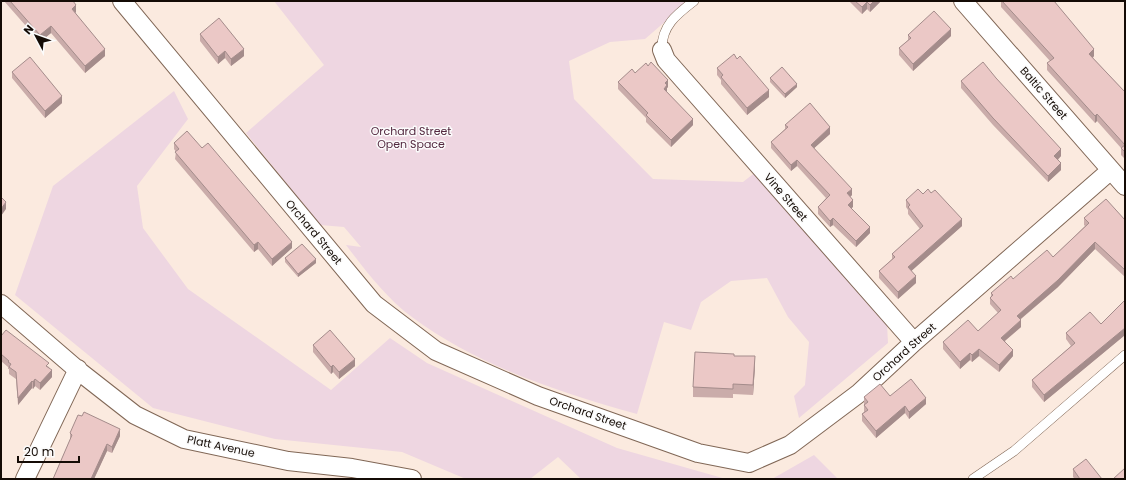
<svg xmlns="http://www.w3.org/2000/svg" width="1126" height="480" viewBox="0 0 1126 480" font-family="Poppins,sans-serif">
  <rect width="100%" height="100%" fill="#fbeadf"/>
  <path fill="#eed6e1" d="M274 1H689L645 39 610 42 569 61 574 99 653 179 743 182 757 171 887 324 888 343 799 418 794 396 805 385 809 342 788 317 767 278 731 281 701 302 691 330 664 322 637 414C559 392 478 366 412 317 387 299 365 270 346 245L361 247 344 227 320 225 246 133 324 65Z
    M174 91 188 119 137 186 143 228 188 289 331 390 390 338 427 363 617 448 726 479H581L558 457 530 479H466L402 452 275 439 153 408 15 295 53 186Z
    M814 455 838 479H772Z"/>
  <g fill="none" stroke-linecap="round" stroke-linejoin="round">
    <g stroke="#806756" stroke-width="10">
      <path id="service" d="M662 50C661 26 677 14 694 1
        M973 479 1014 451 1125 355"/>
    </g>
    <g stroke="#806756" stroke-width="20">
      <path id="minor" d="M122 1 374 304 436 351 538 396 698 453 749 463 790 445 858 394 914 342 1111 170
        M963 1 1125 186
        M662 50 666 60 914 342
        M1 304 80 372 135 415 184 439 288 461 352 468 412 479
        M25 479 78 369"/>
    </g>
    <use href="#service" stroke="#fff" stroke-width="9"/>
    <use href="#minor" stroke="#fff" stroke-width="18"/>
  </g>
  <path fill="#caacaa" d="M4 1H73L76 12 75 13 105 56 85 73 51 33 40 42Z
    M849 1H881L870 12 867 9 862 14Z
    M1001 1H1054L1094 56 1093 58 1125 92V159L1121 155V148L1097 121 1095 123 1047 70V63L1050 61 1001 7Z
    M200 34 244 56 231 66 225 58 218 64 200 41Z
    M908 35 951 36 913 71 899 55V48L908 40Z
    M648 66 668 87 667 88V92L693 125 671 147 646 122V118L618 89V82Z
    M717 68 769 97 747 115 721 84V80L717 75Z
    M12 72 62 103 45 118 12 78Z
    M770 78 797 87 785 98 770 82Z
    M996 78 1061 156 1058 160 1061 170 1048 182 993 125 961 88V81Z
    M785 125 830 134 814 148 852 195 850 197 853 207 851 208 870 233 856 247 833 225 830 227 818 214V207L826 198 797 166 791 171 771 148V142L785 129Z
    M174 143 202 148 292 248 272 266 258 249 254 252 175 159 176 152 174 149Z
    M923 194 962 226 911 271 916 283 898 299 879 278V271L892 259V254L920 229 908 214V210L906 207V200Z
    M1084 218 1125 220V277L1095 249 1058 287 1021 319V327L1005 341 1013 356 999 372 979 356 972 362 970 360 960 369 943 349V342L978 331 998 313 990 304V298L991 296V293L1013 279 1053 257 1085 226 1084 225Z
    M285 258 316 263 298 277 285 262Z
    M1125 300V335L1044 402 1032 387V380L1071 346 1066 339V333L1101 324Z
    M1 336 49 367 52 377 40 390 35 386 33 389 32 388 18 405 16 379 9 374V369H8V367L1 361Z
    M313 345 355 366 339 379 333 372 331 374 313 352Z
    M734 356 755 366 753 395 733 394V398L693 397V387Z
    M890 396 926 404 909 419 905 413 876 438 862 421V414L864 412V397Z
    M70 433 120 436 112 453 107 451 94 479H53L70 440Z
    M1073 469 1102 479H1075L1073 477Z"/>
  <path fill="#a48c8b" d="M874 1H881L870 12V5Z
    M867 2V9L862 14V7Z
    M76 5V12L72 16V9Z
    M51 26V33L40 42V35Z
    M951 29V36L913 71V64Z
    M105 49V56L85 73V66Z
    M244 49V56L231 66V59Z
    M1094 49V56L1089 61V54Z
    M225 51V58L218 64V57Z
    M668 80V87L667 88V92L664 89 665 83Z
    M797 84V87L785 98V94Z
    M769 90V97L747 115V108Z
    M62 96V103L45 118V111Z
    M1097 114V121L1095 123V116Z
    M693 119V125L671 147V140Z
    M830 127V134L811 151V145Z
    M1061 149V156L1054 163V156Z
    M797 160V166L791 171V165Z
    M1061 163V170L1048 182V176Z
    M852 189V195L847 200V193Z
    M853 200V207L848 211V205Z
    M6 202V209L1 216V209Z
    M833 218V225L830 227V221Z
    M962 219V226L908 274V267Z
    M870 227V233L856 247V241Z
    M258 242V249L254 252V245Z
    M292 242V248L272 266V259Z
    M1095 242V249L1058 287 1017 322V316Z
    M316 259V263L298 277V274Z
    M916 276V283L898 299V292Z
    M1021 320V327L1001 344V338Z
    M1125 328V335L1044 402V395Z
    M979 349V356L972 362V355Z
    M1013 350V356L999 372V365Z
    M970 353V360L960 369V362Z
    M755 356V366L753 395V385Z
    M355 359V366L339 379V372Z
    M333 365V372L331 374V367Z
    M52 370V377L40 390V383Z
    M35 379V386L33 389V382Z
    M32 381V388L18 405V398Z
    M926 398V404L909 419V412Z
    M905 406V413L876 438V431Z
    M120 429V436L112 453V447Z
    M107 444V451L94 479H91Z"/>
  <path fill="#ebc8c6" stroke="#a48c8b" d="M10 1H73L76 5 72 9 105 49 85 66 51 26 40 35Z
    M855 1H874L870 5 867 2 862 7Z
    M1002 1H1054L1094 49 1089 54 1125 92V152L1121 148 1125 145 1097 114 1095 116 1047 63 1054 58Z
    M934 11 951 29 913 64 899 48 911 38 908 35Z
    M219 18 244 49 231 59 225 51 218 57 200 34Z
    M734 54 737 59 740 56 769 90 747 108 721 77 723 75 717 68Z
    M30 57 62 96 45 111 12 72Z
    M651 62 668 80 665 83 667 85 664 89 693 119 671 140 646 115 648 113 618 82 632 69 635 73 646 63 648 66Z
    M983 62 996 78 1061 149 1054 156 1061 163 1048 176 993 118 961 81Z
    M782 67 797 84 785 94 770 78Z
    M810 103 830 127 811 145 852 189 847 193 853 200 848 205 870 227 856 241 833 218 830 221 818 207 830 195 797 160 791 165 771 142 788 127 785 125Z
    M187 131 202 148 208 143 292 242 272 259 258 242 254 245 175 152 179 149 174 143Z
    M918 189 923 194 928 189 931 193 935 190 962 219 908 267 916 276 898 292 879 271 895 257 892 254 923 226 908 207 910 205 906 200Z
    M1 197 6 202 1 209Z
    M1106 199 1125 220V270L1095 242 1058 280 1017 316 1021 320 1001 338 1013 350 999 365 979 349 972 355 970 353 960 362 943 342 968 320 978 331 1001 310 990 298 993 295 991 293 1011 276 1013 279 1047 250 1053 257 1089 223 1084 218Z
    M302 244 316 259 298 274 285 258Z
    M1125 300V328L1044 395 1032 380 1075 343 1066 333 1090 312 1101 324Z
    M6 330 49 363 46 366 52 370 40 383 35 379 33 382 32 381 18 398 16 372 9 367 11 364 8 362 9 361 1 354V336Z
    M330 330 355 359 339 372 333 365 331 367 313 345Z
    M695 352 734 354V356H755L753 385 733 384V389L693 387Z
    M911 379 926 398 909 412 905 406 876 431 862 414 868 410 864 405 868 402 864 397 880 384 890 396Z
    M84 412 120 429 112 447 107 444 91 479H53L72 435 70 433 78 415 82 416Z
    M1086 459 1102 479H1080L1073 469Z
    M1125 468V479H1113Z"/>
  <g text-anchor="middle" stroke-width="3" stroke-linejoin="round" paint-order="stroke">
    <g font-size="11" fill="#140b05" stroke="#fbfbfb">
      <text transform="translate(1044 93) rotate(49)" y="4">Baltic Street</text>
      <text transform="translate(786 197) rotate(49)" y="4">Vine Street</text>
      <text transform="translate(314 232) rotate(50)" y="4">Orchard Street</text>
      <text transform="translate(904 352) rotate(-42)" y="4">Orchard Street</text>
      <text transform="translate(588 413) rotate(19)" y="4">Orchard Street</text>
      <text transform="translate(221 446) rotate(12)" y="4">Platt Avenue</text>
    </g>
    <g font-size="11" fill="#542940" stroke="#fbfbfb">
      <text x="411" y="135">Orchard Street<tspan x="411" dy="13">Open Space</tspan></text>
    </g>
  </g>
  <rect width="1126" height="480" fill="none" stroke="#140b05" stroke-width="4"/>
  <g transform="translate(36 36) rotate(311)" stroke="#fbfbfb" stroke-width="3" paint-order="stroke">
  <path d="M0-3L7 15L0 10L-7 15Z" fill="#140b05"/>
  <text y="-6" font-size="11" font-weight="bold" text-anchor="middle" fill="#140b05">N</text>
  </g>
  <path d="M18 456v6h61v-6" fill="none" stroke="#140b05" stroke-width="2"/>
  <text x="24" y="456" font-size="12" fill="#140b05" stroke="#fbfbfb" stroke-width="3" paint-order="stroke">20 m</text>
</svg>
